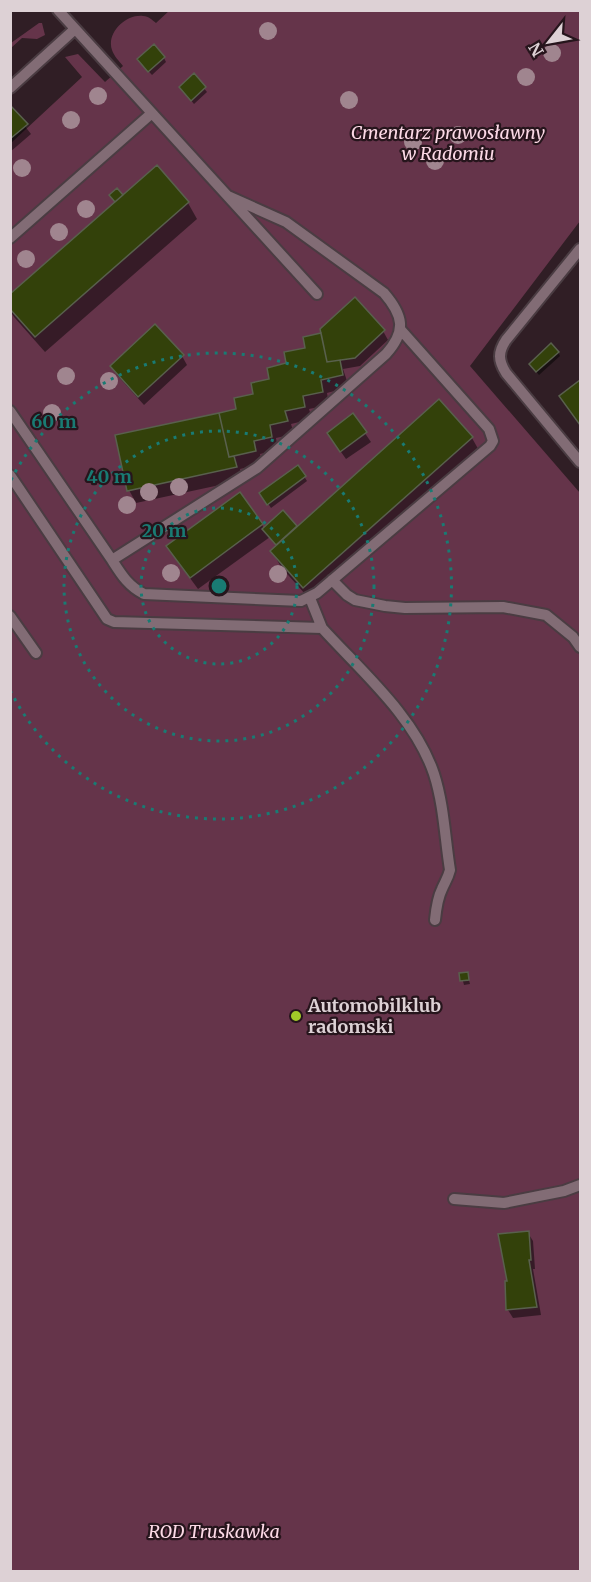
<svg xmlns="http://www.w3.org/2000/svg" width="591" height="1582" viewBox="0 0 591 1582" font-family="Merriweather,serif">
  <rect width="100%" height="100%" fill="#301e25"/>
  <path fill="#65344a" d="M170 10 580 11V221L470 366 580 493V1571L11 1572V143L82 77 65 57 78 54 105 82 123 66C119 61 114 56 112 50 106 33 126 14 143 16 149 16 152 20 156 23Z
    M39 23H42L45 35 37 39 22 38 11 48V43Z"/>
  <path fill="#0007" d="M164 58 166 62 152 75 142 64Z
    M194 76 207 92 194 104 183 91Z
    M10 107 31 134 10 152Z
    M111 196 188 203 197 219 45 352 14 317 10 311V296L116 203Z
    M383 331 388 340 360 366 343 369 349 387 327 393 329 405 309 409 312 419 291 424 294 434 276 438 278 450 260 454 262 464 240 469 243 480 136 503 129 490 238 410 271 380Z
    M558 352 560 356 539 375 533 368Z
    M182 356 187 365 144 405 117 375 112 366Z
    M580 382V425L561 396Z
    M353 416 371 442 346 459 334 442Z
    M472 438 481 454 313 603 281 567 272 551 278 546 270 537 198 589 176 559 262 524 264 529 283 512 297 528Z
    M298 467 307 481 271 508 261 493Z
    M467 973 470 984 464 985 461 974Z
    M528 1233 533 1241 535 1269H533L541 1315 513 1318 508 1310V1282Z"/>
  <path fill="#33410a" stroke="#59604d" stroke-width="1.5" d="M154 44 165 57 148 72 137 59Z
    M194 73 206 87 191 101 179 87Z
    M10 105 28 124 10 139Z
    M157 165 189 202 35 337 10 309V294Z
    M117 188 123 195 115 202 109 195Z
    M355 297 385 330 355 358 327 362 320 329Z
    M155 324 184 355 138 397 110 366Z
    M321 333 327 362 340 360 343 375 321 380 323 392 303 396 305 407 285 411 288 421 270 425 272 437 254 441 256 451 229 457 219 413 236 409 234 398 253 394 251 383 269 379 267 368 286 363 284 352 305 348 303 337Z
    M551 343 559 352 536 372 529 364Z
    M580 380V425L559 396Z
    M439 399 473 437 303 588 270 551Z
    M219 413 229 457 234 456 237 467 127 491 115 435Z
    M353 413 367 432 340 452 327 433Z
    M298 465 306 476 267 505 259 493Z
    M240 492 263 524 190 578 166 546Z
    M283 510 297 526 276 545 262 529Z
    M468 972 469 980 460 981 459 973Z
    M529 1231 531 1260H529L537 1307 506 1310 505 1281H507L498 1234Z"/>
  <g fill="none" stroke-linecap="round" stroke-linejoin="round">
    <g stroke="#4a3c42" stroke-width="14">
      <path id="service" d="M58 10 317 294
        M10 88 75 29
        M10 238 152 113
        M580 249 506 340C498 352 498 360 506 373L580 462
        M10 411 112 560C121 574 128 586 144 594L301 601 317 593 490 446 493 441 489 429 400 329
        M10 475 107 619 114 622 322 628C362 672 415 717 434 774 444 805 445 839 450 870 448 878 445 882 442 889 437 899 436 910 435 920
        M112 560 257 468 386 354C407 331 403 315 384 293L286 222 228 196
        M332 580 347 595 355 600 385 606 405 608 503 607 546 615 573 637 580 647
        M310 598 322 628
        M10 616 36 653
        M454 1199 504 1203 564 1191 580 1185"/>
    </g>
    <use href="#service" stroke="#826c75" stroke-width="10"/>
  </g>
  <g fill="#a0858f">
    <circle cx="268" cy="31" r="9"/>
    <circle cx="552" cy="53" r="9"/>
    <circle cx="526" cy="77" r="9"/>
    <circle cx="98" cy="96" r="9"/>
    <circle cx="349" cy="100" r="9"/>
    <circle cx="71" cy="120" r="9"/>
    <circle cx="458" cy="135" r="9"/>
    <circle cx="413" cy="142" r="9"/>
    <circle cx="435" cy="161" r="9"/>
    <circle cx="22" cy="168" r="9"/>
    <circle cx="86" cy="209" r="9"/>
    <circle cx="59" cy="232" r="9"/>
    <circle cx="26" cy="259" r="9"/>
    <circle cx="66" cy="376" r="9"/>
    <circle cx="109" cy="381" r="9"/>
    <circle cx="52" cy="413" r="9"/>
    <circle cx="179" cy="487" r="9"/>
    <circle cx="149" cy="492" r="9"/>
    <circle cx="127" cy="505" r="9"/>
    <circle cx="171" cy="573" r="9"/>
    <circle cx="278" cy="574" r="9"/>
  </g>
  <g fill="none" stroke="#197b73" stroke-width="3" stroke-dasharray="3 6">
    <circle cx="219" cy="586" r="78"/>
    <circle cx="219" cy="586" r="155"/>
    <path d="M11 480A233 233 0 1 1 11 692"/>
  </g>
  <circle fill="#a2c928" stroke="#26151c" stroke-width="2" cx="296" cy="1016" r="6"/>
  <g text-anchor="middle" stroke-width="4.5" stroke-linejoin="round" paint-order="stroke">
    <g font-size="18" font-style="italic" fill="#fcd9e6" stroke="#26151c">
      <text x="448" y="139">Cmentarz prawosławny<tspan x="448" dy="21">w Radomiu</tspan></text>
      <text x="214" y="1538">ROD Truskawka</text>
    </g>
    <g font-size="18" font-weight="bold" fill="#ddd1d5" stroke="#26151c" text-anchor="start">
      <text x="308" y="1012">Automobilklub<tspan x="308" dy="21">radomski</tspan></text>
    </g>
  </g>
  <circle cx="219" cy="586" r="9" fill="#197b73" stroke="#26151c" stroke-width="3"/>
  <g font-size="18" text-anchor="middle" font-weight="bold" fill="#197b73" stroke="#26151c" stroke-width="4.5" stroke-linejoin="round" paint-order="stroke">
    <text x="54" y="428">60 m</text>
    <text x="109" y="483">40 m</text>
    <text x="164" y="537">20 m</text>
  </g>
  <rect width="591" height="1582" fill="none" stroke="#ddd1d5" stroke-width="24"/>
  <g transform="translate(549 42) rotate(239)" stroke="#26151c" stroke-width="4.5" paint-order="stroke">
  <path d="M0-4.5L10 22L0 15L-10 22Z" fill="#ddd1d5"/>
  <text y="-9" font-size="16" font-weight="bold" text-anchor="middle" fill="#ddd1d5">N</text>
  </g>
</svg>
